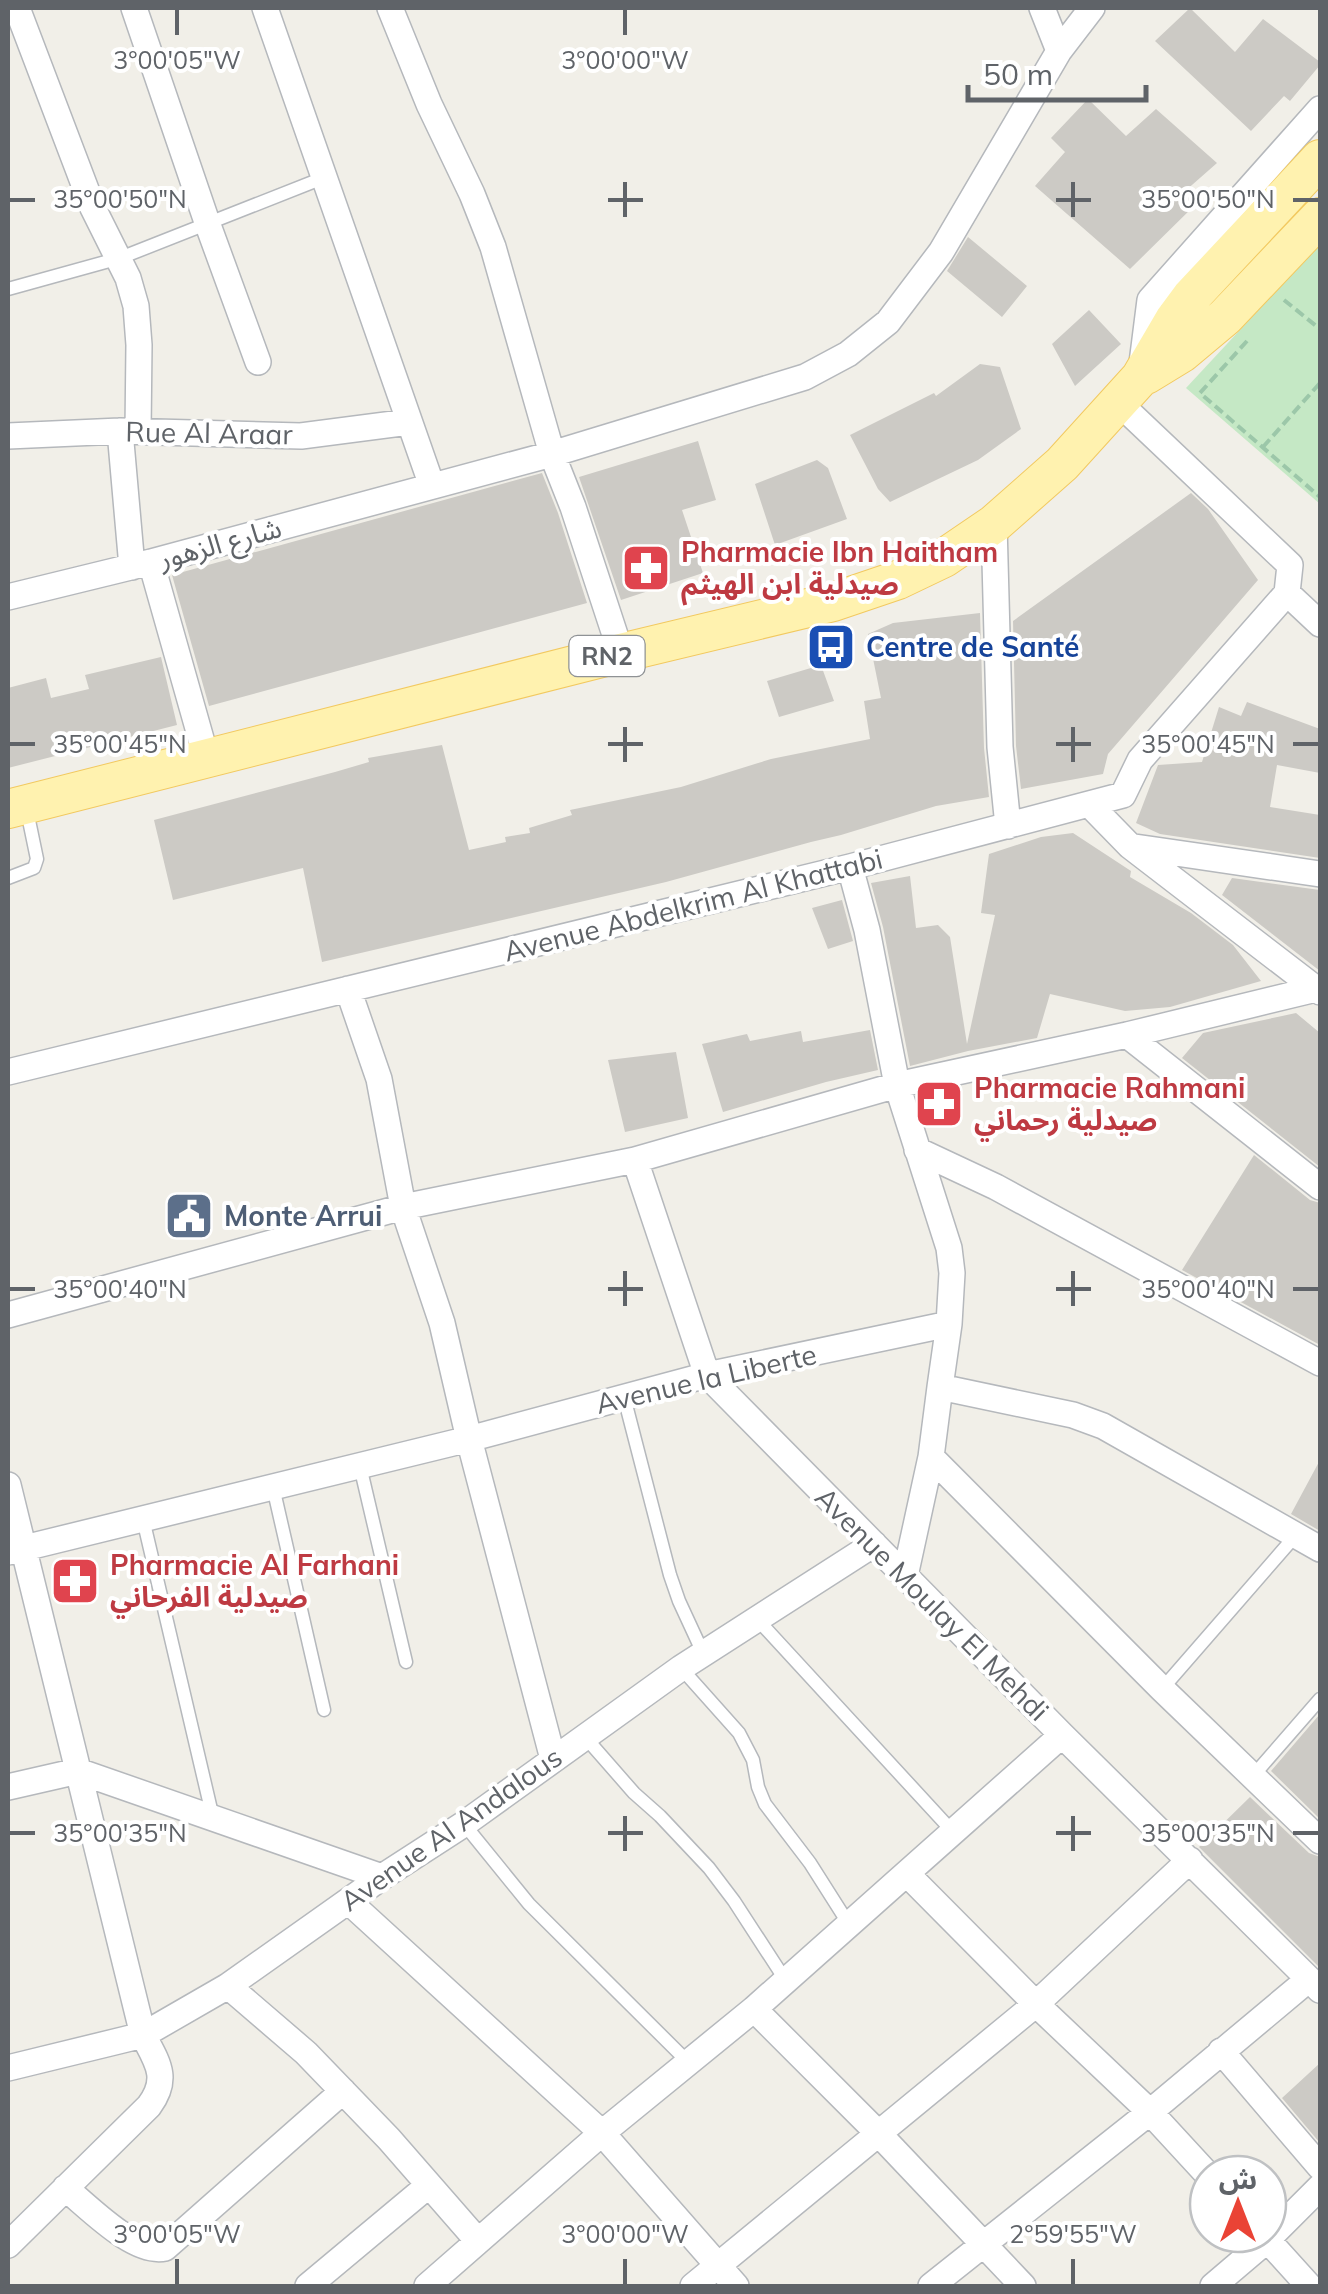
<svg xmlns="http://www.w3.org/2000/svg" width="1328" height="2294" viewBox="0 0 1328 2294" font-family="Mulish,'Noto Sans Arabic',sans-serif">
  <rect width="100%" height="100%" fill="#f1efe8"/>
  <path fill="#c5e8c5" d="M1320 244V504L1186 388Z"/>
  <path fill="#cccac5" d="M1190 8 1235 52 1263 19 1320 62V65L1290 101 1284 96 1251 131 1155 41Z
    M1088 99 1126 136 1156 109 1217 163 1184 192 1197 203 1130 269 1035 186 1065 152 1051 138Z
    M968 237 1027 286 1002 317 947 271Z
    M1089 310 1121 344 1075 386 1052 344Z
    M980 364 1000 367 1021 429 978 460 890 502 878 489 850 435 934 393 936 396Z
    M698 441 716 500 682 510 703 573 621 600 579 477Z
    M817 460 828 468 847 519 775 545 755 484Z
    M542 473 558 513 587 603 209 706 172 575Z
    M1191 493 1208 509 1258 580 1108 754 1103 774 1021 789 1016 746 1013 621Z
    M980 613 984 748 989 797 936 806 841 835 811 842 666 882 322 962 303 868 173 900 154 820 335 772 369 762 368 758 442 745 469 850 506 842 505 837 530 833 529 828 572 815 570 810 681 787 771 759 870 739 864 701 881 698 868 634 893 623Z
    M161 657 177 725 8 768V688L46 678 51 698 89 689 85 675Z
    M821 665 834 701 779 717 767 681Z
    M1247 702 1320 729V773L1277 765 1270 807 1320 815V858L1160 834 1136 823 1158 765 1202 762 1219 707 1241 716Z
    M1073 833 1131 871 1130 877 1191 913 1233 945 1261 981 1170 1007 1125 1011 1050 994 1037 1038 968 1051 910 1066 883 927 871 883 910 876 916 928 938 925 950 937 967 1044 995 915 981 913 989 854 1041 837Z
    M1232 878 1320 890V971L1222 895Z
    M842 900 853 941 828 949 812 908Z
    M1296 1013 1320 1033V1167L1182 1058 1203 1033Z
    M870 1030 878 1070 826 1082 723 1112 702 1044 747 1034 750 1041 801 1031 803 1042Z
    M676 1052 688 1118 625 1132 608 1060Z
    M1254 1155 1310 1200 1320 1203V1345L1182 1270Z
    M1320 1460V1531L1291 1514Z
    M1320 1714V1819L1271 1771Z
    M1250 1797 1309 1853 1320 1857V1968L1199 1847Z
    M1320 2063V2143L1282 2098Z"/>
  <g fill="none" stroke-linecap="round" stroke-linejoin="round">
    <g stroke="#b5b8bc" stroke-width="15">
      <path id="service" d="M8 289 120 258 323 178
        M8 878 34 868 37 859 26 806
        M624 1397 670 1575 679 1601 703 1653
        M360 1466 406 1662
        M273 1487 324 1710
        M143 1519 213 1818
        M757 1619 954 1833
        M681 1668 739 1733 753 1760 758 1787 765 1804 810 1863 850 1926
        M1162 1689 1296 1535
        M585 1737 634 1793 660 1816 709 1868 734 1901 786 1981
        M1253 1776 1320 1699
        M464 1824 529 1904 690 2064"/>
    </g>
    <g stroke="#b5b8bc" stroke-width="28">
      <path id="minor" d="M17 8 93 208 128 278 136 306 139 345 138 431
        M134 8 208 225 258 362
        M265 8 432 486
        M390 8 429 104 472 194 493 247 552 454 573 507 621 653
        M1042 8 1059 51
        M1142 363 1150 300 1320 109
        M1119 403 1290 565 1287 593 1320 624
        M120 431 132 567
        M8 436 120 431 301 436 409 422
        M994 524 1000 747 1008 826
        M151 562 207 760
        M8 597 151 562 552 454 805 377 848 354 888 322 941 252 1059 51 1092 8
        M1090 805 1130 846 1320 992
        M1135 847 1320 874
        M348 989 379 1079 403 1207 442 1323 469 1439 553 1759
        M1127 1035 1320 1187
        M8 1072 850 867 1123 795 1140 760 1287 593
        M917 1150 996 1187 1320 1363
        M635 1160 707 1375 1062 1735 1320 1990
        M8 1315 403 1207 635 1160 897 1085 1127 1035 1316 989
        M949 1324 940 1387 1073 1415 1103 1426 1320 1549
        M940 1387 931 1457 1162 1689 1320 1841
        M8 1485 143 2035C157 2062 170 2078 149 2106L8 2245
        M8 1552 469 1439 707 1375 949 1324 952 1273 949 1248 897 1085 867 930 850 867
        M905 1576 931 1457
        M8 1787 78 1771 382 1877
        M908 1875 1036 2004 1150 2112 1208 2175
        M348 1901 602 2133 736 2286
        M228 1986 306 2053 389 2139 478 2241
        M754 2009 878 2133 1023 2286
        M1221 2051 1320 2167
        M8 2068 143 2035 228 1986 382 1877 464 1824 681 1668 874 1544
        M65 2188C89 2207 134 2255 165 2248L343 2091
        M1262 2234 1309 2286
        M308 2286 429 2185
        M427 2286 602 2133 754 2009 1062 1735
        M693 2286 1036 2004 1190 1860
        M931 2286 1150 2112 1309 1979
        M1213 2286 1267 2240 1320 2187"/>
    </g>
    <g stroke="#f2c960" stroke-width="40">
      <path id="primary" d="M1146 375 1182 353 1225 317 1320 217
        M8 809 621 653 833 602 898 580 944 558 994 524 1062 464 1140 378 1174 320 1191 297 1320 159"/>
    </g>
    <path stroke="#9cc7a9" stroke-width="4" stroke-dasharray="10 5" stroke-linecap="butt" d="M1284 300 1320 329
      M1247 341 1200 393 1320 497
      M1263 447 1320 383"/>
    <use href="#service" stroke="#fff" stroke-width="12"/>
    <use href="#minor" stroke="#fff" stroke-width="25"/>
    <use href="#primary" stroke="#fff2af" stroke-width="38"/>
  </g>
  <path fill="none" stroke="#5f6368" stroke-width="4" d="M177 10V35M625 10V35M625 182V217M1073 182V217M10 200H35M608 200H643M1056 200H1091M1293 200H1318M625 727V762M1073 727V762M10 744H35M608 744H643M1056 744H1091M1293 744H1318M625 1271V1306M1073 1271V1306M10 1289H35M608 1289H643M1056 1289H1091M1293 1289H1318M625 1816V1851M1073 1816V1851M10 1833H35M608 1833H643M1056 1833H1091M1293 1833H1318M177 2259V2284M625 2259V2284M1073 2259V2284"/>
  <defs>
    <g id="pharmacy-square" transform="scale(2.5)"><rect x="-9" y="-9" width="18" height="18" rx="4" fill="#e0444e" stroke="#fff"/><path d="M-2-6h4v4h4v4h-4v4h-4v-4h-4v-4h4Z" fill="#fff"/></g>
    <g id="bus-square" transform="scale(2.5)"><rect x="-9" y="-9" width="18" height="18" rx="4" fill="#1a4fb4" stroke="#fff"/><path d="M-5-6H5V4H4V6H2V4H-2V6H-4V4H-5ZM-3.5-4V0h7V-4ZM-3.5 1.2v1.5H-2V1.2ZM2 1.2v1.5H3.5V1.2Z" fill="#fff"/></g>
    <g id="civic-square" transform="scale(2.5)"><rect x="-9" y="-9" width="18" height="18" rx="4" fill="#5c6f8a" stroke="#fff"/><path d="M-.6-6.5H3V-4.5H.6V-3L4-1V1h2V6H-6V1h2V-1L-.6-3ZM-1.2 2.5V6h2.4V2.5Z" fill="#fff"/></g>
  </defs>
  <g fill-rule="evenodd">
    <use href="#pharmacy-square" x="646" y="568"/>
    <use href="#bus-square" x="831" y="647"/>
    <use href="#pharmacy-square" x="939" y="1104"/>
    <use href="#civic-square" x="189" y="1216"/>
    <use href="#pharmacy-square" x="75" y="1581"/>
  </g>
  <g text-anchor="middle" stroke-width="8" stroke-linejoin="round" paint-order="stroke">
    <rect fill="#fff" stroke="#8f9295" stroke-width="2.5" x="569.5" y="636" width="75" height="40" rx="8"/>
    <g font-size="25" font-weight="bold" fill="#5f6368">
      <text x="607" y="665">RN2</text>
    </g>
    <g font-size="28" fill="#5f6368" stroke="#fff">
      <text transform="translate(209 433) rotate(1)" y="10">Rue Al Araar</text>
      <text transform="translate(220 543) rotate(-15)" y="10">شارع الزهور</text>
      <text transform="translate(693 905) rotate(-14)" y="10">Avenue Abdelkrim Al Khattabi</text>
      <text transform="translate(706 1379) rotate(-13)" y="10">Avenue la Liberte</text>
      <text transform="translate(932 1604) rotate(45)" y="10">Avenue Moulay El Mehdi</text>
      <text transform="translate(451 1829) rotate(-35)" y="10">Avenue Al Andalous</text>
    </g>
    <g font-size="28" font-weight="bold" fill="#be3a42" stroke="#fff" text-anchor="start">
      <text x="681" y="562">Pharmacie Ibn Haitham<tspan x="681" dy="32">صيدلية ابن الهيثم</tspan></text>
      <text x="974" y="1098">Pharmacie Rahmani<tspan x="974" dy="32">صيدلية رحماني</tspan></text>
      <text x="110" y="1575">Pharmacie Al Farhani<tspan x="110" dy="32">صيدلية الفرحاني</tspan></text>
    </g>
    <g font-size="28" font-weight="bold" fill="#164399" stroke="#fff" text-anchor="start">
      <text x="866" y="657">Centre de Santé</text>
    </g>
    <g font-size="28" font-weight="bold" fill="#4e5e75" stroke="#fff" text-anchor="start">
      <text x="224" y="1226">Monte Arrui</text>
    </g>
  </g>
  <g font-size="25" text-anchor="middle" fill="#5f6368" stroke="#fff" stroke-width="8" stroke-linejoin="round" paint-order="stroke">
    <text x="177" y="69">3°00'05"W</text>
    <text x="625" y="69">3°00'00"W</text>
    <text x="120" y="208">35°00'50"N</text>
    <text x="1208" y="208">35°00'50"N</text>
    <text x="120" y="753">35°00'45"N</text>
    <text x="1208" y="753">35°00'45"N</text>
    <text x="120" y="1298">35°00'40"N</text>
    <text x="1208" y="1298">35°00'40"N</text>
    <text x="120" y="1842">35°00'35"N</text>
    <text x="1208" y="1842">35°00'35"N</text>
    <text x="177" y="2243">3°00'05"W</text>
    <text x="625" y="2243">3°00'00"W</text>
    <text x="1073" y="2243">2°59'55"W</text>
  </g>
  <rect width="1328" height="2294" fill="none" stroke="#5f6368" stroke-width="20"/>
  <g transform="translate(1238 2204)"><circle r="48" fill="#ffffff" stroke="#bfc1c3" stroke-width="2.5"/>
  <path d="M0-8L18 38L0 25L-18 38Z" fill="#ea4335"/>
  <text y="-15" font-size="28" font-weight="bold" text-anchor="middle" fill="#5f6368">ش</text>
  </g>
  <path d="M968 85v15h178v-15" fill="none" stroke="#5f6368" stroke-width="5"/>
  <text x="983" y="85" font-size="30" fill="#5f6368" stroke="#ffffff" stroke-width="8" paint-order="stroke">50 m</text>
</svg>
